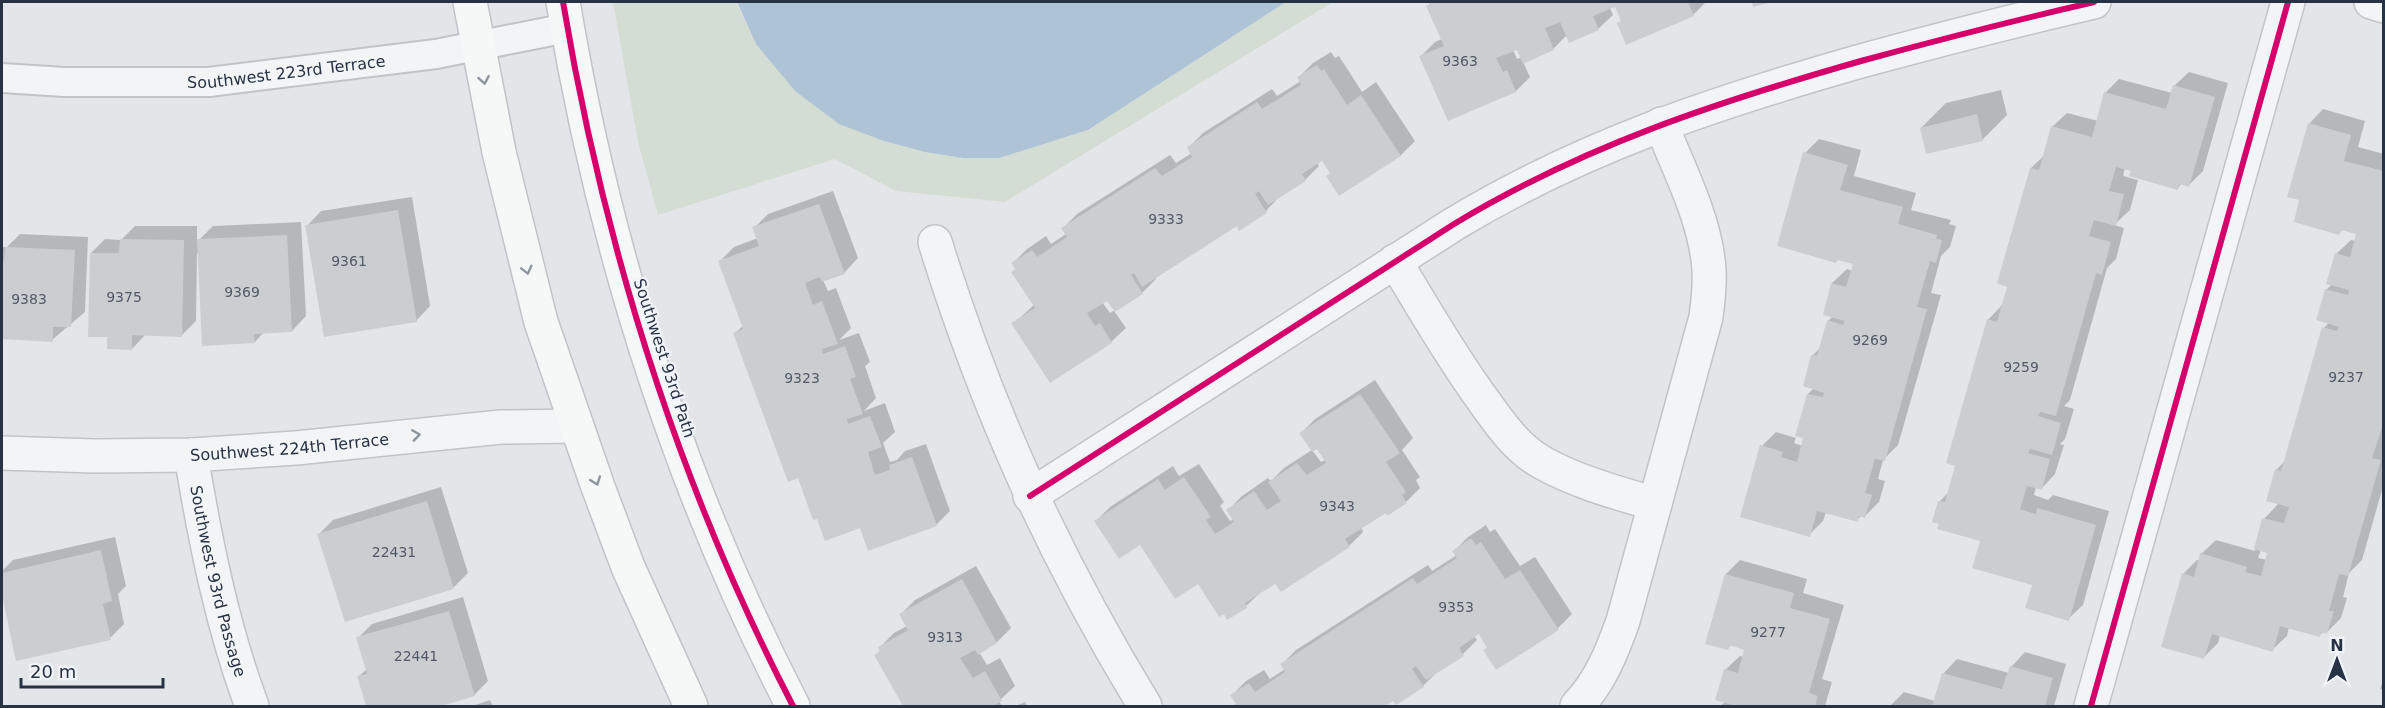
<svg xmlns="http://www.w3.org/2000/svg" width="2385" height="708" viewBox="0 0 2385 708" font-family="'DejaVu Sans',sans-serif">
  <rect width="100%" height="100%" fill="#e3e6e9"/>
  <path fill="#d4ddd3" d="M613 2H736L756 44 884 141 925 152 963 158H999L1088 130 1286 2H1333L1005 202 896 191 835 159 658 215 638 142Z"/>
  <path fill="#aec3d6" d="M737 2H736H1286L1088 130 999 158H963L925 152 884 141 839 124 795 91 756 44Z"/>
  <path fill="#0003" fill-rule="evenodd" d="M1431 2H1706L1693 15 1622 20 1616 5 1610 8 1613 15 1598 29 1567 35 1553 49 1523 62 1530 77 1516 91 1421 56 1435 42 1442 39 1428 6ZM1518 48 1522 57 1517 59 1513 50Z
    M1331 52 1335 58 1339 56 1362 92 1376 82 1415 141 1401 155 1340 194 1331 172 1322 159 1317 162 1319 166 1305 180 1280 196 1266 211 1240 229 1237 224 1155 277 1156 279 1142 293 1114 311 1126 328 1111 342 1051 381 1013 324 1034 305 1013 263 1027 249 1046 236 1051 244 1066 234 1063 228 1077 214 1170 155 1176 163 1192 153 1189 147 1203 133 1272 89 1277 96 1301 81 1298 78 1313 63ZM1107 299 1115 310 1110 313 1102 302Z
    M2189 72 2228 83 2203 171 2189 185 2182 183 2178 188 2125 168 2123 176 2138 180 2130 210 2114 225 2124 228 2116 259 2107 268 2070 400 2064 406 2074 409 2065 439 2060 444 2064 445 2055 474 2041 489 2036 487 2034 495 2048 500 2053 495 2109 511 2083 605 2068 619 2034 584 1940 501 1950 491 1988 320 2002 305 2009 286 2031 168 2045 155 2052 127 2067 113 2098 121 2105 93 2119 79 2172 93 2174 86Z
    M2001 90 2007 115 1982 140 1921 128 1946 103Z
    M2323 109 2365 121 2358 147 2384 154V483L2362 560 2349 573 2343 597 2347 598 2341 618 2327 632 2324 631 2320 635 2289 627 2287 636 2272 650 2220 635 2218 643 2204 657 2183 574 2197 560H2200L2201 554 2216 540 2255 551 2264 519 2279 503 2276 470 2286 460 2324 328 2329 322 2326 290 2332 284 2336 254 2351 240 2356 241 2358 233 2343 229 2339 233 2301 199 2309 124ZM2261 550 2269 552 2267 560 2258 558Z
    M1819 139 1861 150 1854 176 1916 193 1911 210 1951 220 1949 224 1956 226 1950 247 1941 256 1931 293 1941 295 1898 445 1883 460 1878 479 1885 481 1879 502 1865 516 1862 515 1857 520 1826 512 1823 521 1809 535 1762 446 1776 432 1796 438 1797 435 1794 443 1803 446 1808 394 1814 388 1812 356 1821 347 1828 321 1833 316 1824 314 1832 283 1847 269 1852 271 1854 263 1805 153Z
    M833 191 858 258 844 273 823 280 828 291 836 288 851 328 839 340 859 333 870 362 865 366 876 398 864 411 885 403 895 432 883 443 890 462 897 460 905 451 926 444 950 511 936 525 861 526 799 476 735 333 744 325 720 261 734 247 758 238 754 228 768 214Z
    M412 197 430 306 416 321 307 226 321 211Z
    M301 222 306 316 292 331 264 332 255 342 200 253H197L196 321 182 335 146 334 132 349 109 335 91 253 105 239 121 240 135 226H197V242L213 226Z
    M20 234 88 237 85 312 52 340 2 338V247H7Z
    M1375 380 1413 438 1402 450 1420 477 1416 480 1420 488 1406 502 1388 514 1386 511 1361 527 1363 532 1349 546 1276 582 1261 592 1246 606 1228 618 1198 582 1141 543 1096 521 1110 507 1173 466 1179 476 1199 464 1224 502 1220 506 1230 521 1234 519 1228 510 1242 496 1268 478 1271 481 1284 468 1312 450 1301 433 1315 419ZM1317 447 1325 460 1321 462 1312 450Z
    M441 487 468 573 454 587 346 620 319 534 333 520Z
    M1486 525 1490 532 1495 529 1520 566 1535 557 1572 614 1558 628 1496 668 1485 650 1488 647 1479 632 1474 636 1477 640 1463 654 1437 672 1423 686 1396 703 1393 699 1382 706H1233L1237 703 1232 695 1246 681 1264 670 1270 679 1285 669 1282 664 1296 650 1428 565 1432 571 1457 555 1454 551 1468 537Z
    M115 537 126 586 118 594 124 624 110 638 17 659 2 588V571L13 560Z
    M1740 560 1807 579 1803 593 1844 605 1822 679 1832 682 1825 706H1720L1725 702V670L1740 656 1744 657 1746 649 1732 644 1728 648 1726 574Z
    M976 566 1011 628 997 642 979 652 987 665 1000 658 1015 686 999 701 1002 706H905L876 655 881 650 880 647 894 633 907 626 901 614 915 600Z
    M463 597 488 681 474 695 435 706H368L359 676 367 669 358 638 372 624Z
    M2025 652 2066 664 2054 706H1890L1904 692 1935 701 1943 674 1957 659 2009 673 2011 667Z
    M2384 678V690L2380 689Z
    M490 700 493 706H472Z
    M1025 702 1027 706H1016Z"/>
  <path fill="#cbced1" d="M1430 2H1688L1694 16 1626 45 1617 23 1621 21 1615 7 1593 16 1599 30 1569 43 1560 22 1545 28 1554 50 1523 64 1517 50 1496 58 1503 72 1507 70 1516 92 1448 121 1419 56 1444 46 1426 6 1431 4Z
    M1752 2H1772L1753 7Z
    M1317 65 1321 71 1324 69 1347 105 1361 95 1401 156 1339 196 1326 176 1330 173 1322 161 1302 174 1306 181 1268 205 1259 191 1255 194 1267 213 1239 231 1237 226 1142 287 1134 273 1131 275 1143 294 1115 312 1107 301 1087 313 1095 326 1100 323 1112 343 1050 383 1011 323 1035 308 1011 272 1015 269 1011 263 1032 250 1037 257 1067 237 1061 228 1155 168 1162 176 1192 157 1187 147 1257 102 1262 109 1301 85 1297 77Z
    M2173 85 2215 97 2189 187 2179 184 2178 190 2129 176 2131 171 2116 167 2109 191 2124 194 2116 226 2094 220 2089 236 2111 242 2102 275 2096 273 2056 416 2040 412 2038 416 2061 423 2052 455 2030 449 2028 453 2050 459 2042 490 2027 486 2020 509 2036 514 2037 508 2096 525 2069 621 2025 608 2032 585 1972 568 1980 541 1937 529 1939 524 1932 522 1938 501 1945 502 1955 466 1946 463 1987 319 1997 322 2007 287 1997 283 2030 168 2039 170 2051 126 2092 137 2104 92 2166 109Z
    M1977 114 1983 141 1926 154 1920 128Z
    M2308 123 2351 135 2344 161 2384 171V422L2372 458 2381 460 2348 576 2339 574 2329 611H2334L2327 634 2321 632 2320 637 2280 626 2273 652 2212 634 2204 659 2161 647 2182 573 2194 577 2200 553 2247 567 2245 572 2261 576 2267 553 2254 549 2262 518 2284 523 2289 507 2266 501 2275 469 2281 471 2322 327 2337 331 2339 327 2316 320 2325 289 2348 295 2349 290 2326 284 2335 253 2350 257 2356 234 2341 230 2339 235 2294 222 2299 200 2287 197Z
    M1803 152 1848 165 1840 190 1903 207 1898 224 1937 235 1936 239 1942 240 1936 263 1930 261 1917 307 1927 309 1885 461 1875 459 1865 493 1872 495 1865 518 1859 516 1858 522 1817 511 1810 537 1740 517 1760 445 1783 452 1781 457 1797 462 1803 438 1795 436 1807 394 1823 397 1824 393 1803 386 1811 355 1817 356 1827 320 1843 325 1845 321 1823 315 1831 283 1846 287 1853 264 1838 260 1836 263 1777 246Z
    M819 204 845 274 822 282 820 277 805 283 813 305 822 301 838 344 822 349 823 354 845 346 856 377 850 379 863 414 847 419 848 424 870 416 882 447 868 452 875 475 890 470 889 465 912 457 937 526 868 551 860 528 825 541 817 519 813 520 798 478 788 482 733 333 743 329 718 261 759 246 752 227Z
    M398 210 417 322 324 337 305 225Z
    M287 235 292 332 254 334 255 343 202 346 197 239Z
    M120 239 184 240 182 337 132 335V350L107 349V337H88L90 253H119Z
    M5 247 75 250 71 327H53V342L2 339V261H4Z
    M1360 394 1400 453 1386 462 1406 492 1402 495 1407 503 1387 516 1386 513 1345 539 1350 547 1281 592 1275 584 1245 603 1247 608 1227 620 1224 614 1219 617 1198 584 1175 599 1140 545 1119 559 1094 521 1158 479 1165 490 1184 477 1211 517 1206 520 1215 534 1234 522 1226 510 1254 491 1267 510 1281 501 1268 482 1297 463 1307 475 1326 463 1317 449 1312 452 1299 433Z
    M427 501 454 589 345 622 317 534Z
    M1471 538 1476 545 1481 542 1505 579 1520 570 1559 630 1496 670 1483 650 1487 648 1479 634 1459 648 1464 656 1426 680 1416 666 1412 669 1424 687 1396 705 1393 701 1385 706H1231L1236 704 1230 695 1249 683 1255 692 1285 672 1280 664 1413 578 1417 584 1457 558 1452 551Z
    M101 550 112 601 103 604 111 640 16 661 2 595V573Z
    M1725 574 1794 593 1790 608 1830 619 1809 693 1818 696 1815 706H1736L1715 700 1724 669 1738 673 1744 650 1730 645 1728 650 1705 644Z
    M962 579 997 643 978 655 975 650 960 658 973 678 985 671 1002 701 992 706H903L874 655 880 652 878 647 908 630 899 614Z
    M449 611 475 696 441 706H366L357 676 367 674 356 637Z
    M2010 666 2053 678 2045 706H1932L1942 673 2002 689Z"/>
  <g fill="none" stroke-linecap="round" stroke-linejoin="round">
    <g stroke="#c1c4c7" stroke-width="32">
      <g id="lane">
        <path id="s1" d="M2 78 65 82H209L436 54 567 28"/>
      </g>
    </g>
    <g stroke="#c1c4c7" stroke-width="36">
      <g id="street">
        <path d="M2371 2 2384 6"/>
        <path d="M935 242C987 410 1054 557 1145 706"/>
        <path d="M1395 261C1422 306 1448 351 1478 393 1496 418 1515 448 1543 463 1577 482 1618 493 1655 504"/>
        <path id="s2" d="M2 453 94 456 191 455 296 448 501 427 576 426"/>
        <path id="s3" d="M191 455C205 540 222 626 252 706"/>
        <path d="M1030 496 1454 224C1583 146 1717 102 1861 61 1938 40 2016 20 2094 2"/>
        <path d="M1577 706C1600 682 1612 652 1623 621L1706 317C1708 302 1710 286 1709 270 1706 220 1679 170 1661 124"/>
        <path d="M2091 706 2288 2"/>
      </g>
    </g>
    <g stroke="#c1c4c7" stroke-width="36">
      <path id="secondary" d="M470 2 499 152 541 322 598 487 628 567 691 706
        M563 2C604 246 679 486 793 706"/>
    </g>
    <use href="#lane" stroke="#f2f4f5" stroke-width="28"/>
    <use href="#street" stroke="#f2f4f5" stroke-width="33"/>
    <use href="#secondary" stroke="#f6f7f7" stroke-width="33"/>
    <g stroke="#f0f4f8" stroke-width="10">
      <path id="cycleway" d="M563 2C604 246 679 486 793 706
        M1030 496 1454 224C1583 146 1717 102 1861 61 1938 40 2016 20 2094 2
        M2091 706 2288 2"/>
    </g>
    <use href="#cycleway" stroke="#d6006c" stroke-width="6"/>
  </g>
  <defs><path id="oneway-chevron" d="M-2-3.5L2.5 0L-2 3.5" fill="none" stroke-width="1.6" stroke-linecap="round" stroke-linejoin="round" transform="scale(1.5)"/></defs>
  <g stroke="#8e959e">
    <use href="#oneway-chevron" transform="translate(484 80) rotate(80)"/>
    <use href="#oneway-chevron" transform="translate(527 270) rotate(76)"/>
    <use href="#oneway-chevron" transform="translate(596 481) rotate(70)"/>
  </g>
  <use stroke="#8c949c" href="#oneway-chevron" transform="translate(416 435) rotate(-8)"/>
  <g text-anchor="middle" stroke-width="4.5" stroke-linejoin="round" paint-order="stroke">
    <g font-size="14" fill="#515a68">
      <text x="1460" y="66">9363</text>
      <text x="1166" y="224">9333</text>
      <text x="349" y="266">9361</text>
      <text x="242" y="297">9369</text>
      <text x="124" y="302">9375</text>
      <text x="29" y="304">9383</text>
      <text x="1870" y="345">9269</text>
      <text x="2021" y="372">9259</text>
      <text x="2346" y="382">9237</text>
      <text x="802" y="383">9323</text>
      <text x="1337" y="511">9343</text>
      <text x="394" y="557">22431</text>
      <text x="1456" y="612">9353</text>
      <text x="1768" y="637">9277</text>
      <text x="945" y="642">9313</text>
      <text x="416" y="661">22441</text>
    </g>
    <g font-size="16" fill="#273344" stroke="#f0f4f8">
      <text dy="6" stroke="none"><textPath href="#s1" startOffset="285">Southwest 223rd Terrace</textPath></text>
      <text transform="translate(665 358) rotate(72)" y="6">Southwest 93rd Path</text>
      <text dy="6" stroke="none"><textPath href="#s2" startOffset="288">Southwest 224th Terrace</textPath></text>
      <text dy="6" stroke="none"><textPath href="#s3" startOffset="129">Southwest 93rd Passage</textPath></text>
    </g>
  </g>
  <rect width="2385" height="708" fill="none" stroke="#273344" stroke-width="6"/>
  <g transform="translate(2337 660)" stroke="#f0f4f8" stroke-width="4.5" paint-order="stroke">
  <path d="M0-4.5L10 22L0 15L-10 22Z" fill="#273344"/>
  <text y="-9" font-size="16" font-weight="bold" text-anchor="middle" fill="#273344">N</text>
  </g>
  <path d="M21 678v9h142v-9" fill="none" stroke="#273344" stroke-width="3"/>
  <text x="30" y="678" font-size="18" fill="#273344" stroke="#f0f4f8" stroke-width="4.5" paint-order="stroke">20 m</text>
</svg>
